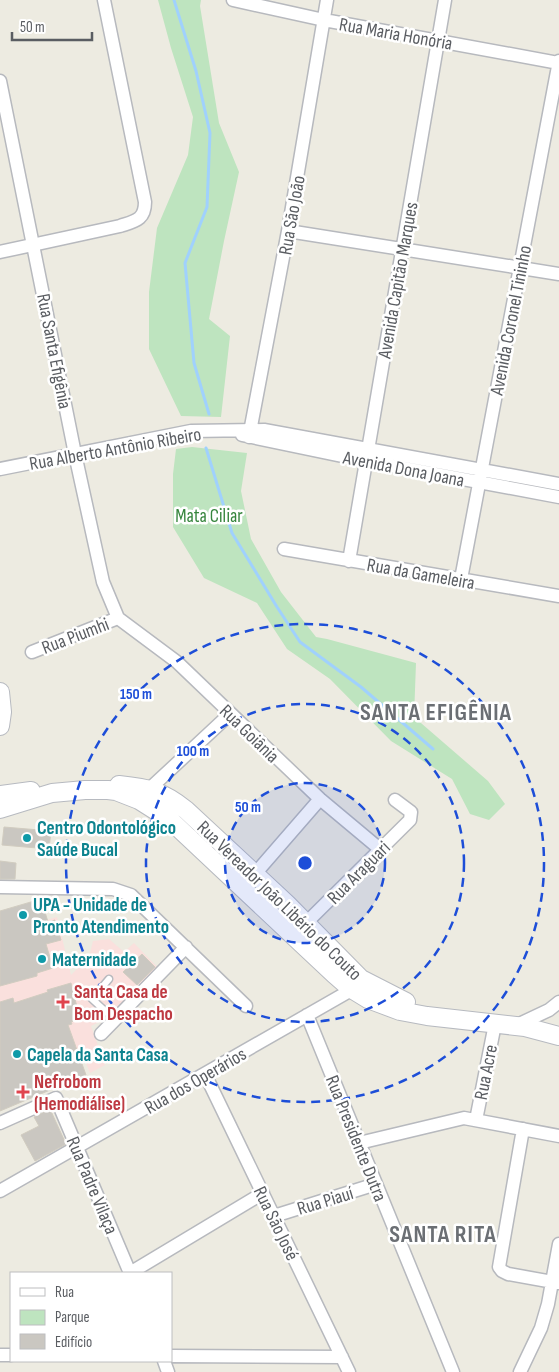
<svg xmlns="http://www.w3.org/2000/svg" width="559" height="1372" viewBox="0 0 559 1372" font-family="'Sofia Sans Condensed',sans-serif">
  <rect width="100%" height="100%" fill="#edebe1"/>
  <path fill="#fae0dd" d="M57 917 71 975 89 957 93 941 109 939 124 952 134 943 159 969 105 1023 99 1022 91 1026 105 1065 90 1073 80 1048 0 1073V934Z"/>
  <path fill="#bee4bf" d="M158 0H201L200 6 219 123 239 172 224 241 209 319 230 336 221 417 181 416 149 349V292L157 228 188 155 193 117 171 48Z
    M192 447 247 453 241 491 251 539 281 592 316 637 327 639 416 663 414 717 488 781 505 804 489 820 470 814 452 779 391 741 330 679 287 649 257 603 204 578 173 527V474L176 449Z"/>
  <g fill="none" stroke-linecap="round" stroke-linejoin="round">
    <path stroke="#a0d1fd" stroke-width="3" d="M174 0 196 71 210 133 207 207 185 263 194 363 209 414
      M206 448 232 533 277 607 300 642 361 687 433 749"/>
  </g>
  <path fill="#cac7c1" stroke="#d1ccc0" d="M4 827 51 831 49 849 2 845Z
    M0 861 16 863 15 879H0Z
    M41 899 48 922 55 920 61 940 46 944 53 968 37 973V976L0 986V911Z
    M142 954 155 967 137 985 123 972Z
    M71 983 80 1019 71 1022 72 1024 68 1025 86 1075 0 1111V1002L13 998 14 1003 48 992 47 990Z
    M50 1109 66 1144 35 1161 21 1135 39 1126 34 1117Z"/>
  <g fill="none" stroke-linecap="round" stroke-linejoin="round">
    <g stroke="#b7b9be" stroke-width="9">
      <path id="service" d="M109 979 92 999 115 1020"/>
    </g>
    <g stroke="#b7b9be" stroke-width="15">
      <path id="minor" d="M233 0 324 20 559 63
        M0 81 75 454 103 582 118 618
        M288 231 559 274
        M0 252 120 226C135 221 145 220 145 202L104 0
        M242 435 366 461 559 497
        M249 437 288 231 327 0
        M0 469 191 431 264 430 559 484
        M284 549 559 596
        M349 561 445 0
        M461 579 559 61
        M118 618 177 662 320 799 381 850
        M32 652 118 618
        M144 794 230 714
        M254 875 320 799
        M0 887 113 889 131 895 246 1006
        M306 923 410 820 411 812 395 800
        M307 1015 453 1372
        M515 1026 549 1010 559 1002
        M101 1034 186 947
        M205 1074 349 1372
        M476 1120 495 1024
        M0 1123 56 1098 130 1273
        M523 1129 499 1267 502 1271 508 1274 559 1283
        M359 1143 464 1118 559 1136
        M0 1191 353 989 356 985
        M274 1216 376 1184
        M130 1273 263 1193
        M0 1355H11
        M171 1356 342 1357
        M164 1361 168 1372
        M520 1372 541 1328 548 1304 559 1244"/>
    </g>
    <g stroke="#b7bac0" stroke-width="20">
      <path id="secondary" d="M0 692 2 712 0 726
        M119 785C149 788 162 791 186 810L287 904 361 979 406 1002
        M0 795 31 791
        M0 809 52 793 85 790H108L116 791 139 800 169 819 334 974 350 988 368 999 400 1011 427 1016 525 1027 559 1036"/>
    </g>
    <use href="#service" stroke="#fff" stroke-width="6"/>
    <use href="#minor" stroke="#fff" stroke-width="12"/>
    <use href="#secondary" stroke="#fff" stroke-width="18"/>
  </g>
  <circle cx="305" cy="863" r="80" fill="#1d4ed8" fill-opacity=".12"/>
  <g fill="none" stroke="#1d4ed8" stroke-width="2.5" stroke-dasharray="9 6">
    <circle cx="305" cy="863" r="80"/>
    <circle cx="305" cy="863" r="159"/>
    <circle cx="305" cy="863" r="239"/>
  </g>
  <g fill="#0f9aa8" stroke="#fff" stroke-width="2">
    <circle cx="27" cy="838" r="5"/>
    <circle cx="23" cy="915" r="5"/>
    <circle cx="42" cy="959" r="5"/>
    <circle cx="17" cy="1054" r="5"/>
  </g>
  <g fill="#e0444e" stroke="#fff" stroke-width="2">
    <path d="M60.5 994.5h5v5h5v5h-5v5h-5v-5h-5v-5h5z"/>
    <path d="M20.5 1084.5h5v5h5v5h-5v5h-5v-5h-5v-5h5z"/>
  </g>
  <g text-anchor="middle" stroke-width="5" stroke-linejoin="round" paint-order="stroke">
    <g font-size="19" fill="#5a5d62" stroke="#fff">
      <text transform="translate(396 33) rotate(10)" y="7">Rua Maria Honória</text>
      <text transform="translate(291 215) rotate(-80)" y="7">Rua São João</text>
      <text transform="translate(397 280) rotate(-80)" y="7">Avenida Capitão Marques</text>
      <text transform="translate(510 320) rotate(-79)" y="7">Avenida Coronel Tininho</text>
      <text transform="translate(55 351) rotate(79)" y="7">Rua Santa Efigênia</text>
      <text transform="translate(115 448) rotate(-10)" y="7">Rua Alberto Antônio Ribeiro</text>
      <text transform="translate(404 468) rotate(11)" y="7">Avenida Dona Joana</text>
      <text transform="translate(421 573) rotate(10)" y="7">Rua da Gameleira</text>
      <text transform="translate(75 635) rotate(-21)" y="7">Rua Piumhi</text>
      <text transform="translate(250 733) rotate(44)" y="7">Rua Goiânia</text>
      <text transform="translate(358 872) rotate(-45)" y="7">Rua Araguari</text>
      <text transform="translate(280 900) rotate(44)" y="7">Rua Vereador João Libério do Couto</text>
      <text transform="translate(485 1072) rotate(-79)" y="7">Rua Acre</text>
      <text transform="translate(195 1080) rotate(-30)" y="7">Rua dos Operários</text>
      <text transform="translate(357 1138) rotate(68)" y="7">Rua Presidente Dutra</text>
      <text transform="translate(93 1185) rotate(67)" y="7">Rua Padre Vilaça</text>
      <text transform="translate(325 1200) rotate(-17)" y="7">Rua Piauí</text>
      <text transform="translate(277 1223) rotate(64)" y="7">Rua São José</text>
    </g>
    <g font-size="19" fill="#36853d" stroke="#fff">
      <text x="209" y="522">Mata Ciliar</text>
    </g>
    <g font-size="19" font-weight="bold" fill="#0d838f" stroke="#fff" text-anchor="start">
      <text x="37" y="834">Centro Odontológico<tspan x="37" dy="22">Saúde Bucal</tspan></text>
      <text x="33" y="911">UPA - Unidade de<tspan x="33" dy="22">Pronto Atendimento</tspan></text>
      <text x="52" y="966">Maternidade</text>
      <text x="27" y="1061">Capela da Santa Casa</text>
    </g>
    <g font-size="19" font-weight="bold" fill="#be3a42" stroke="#fff" text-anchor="start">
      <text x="74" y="998">Santa Casa de<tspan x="74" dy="22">Bom Despacho</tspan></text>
      <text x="34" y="1088">Nefrobom<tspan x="34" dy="22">(Hemodiálise)</tspan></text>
    </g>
    <g font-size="24" font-weight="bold" letter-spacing="1" fill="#6b6f74" stroke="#fff">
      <text x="436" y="720">SANTA EFIGÊNIA</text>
      <text x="443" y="1242">SANTA RITA</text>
    </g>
  </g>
  <circle cx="305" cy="863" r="8" fill="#1d4ed8" stroke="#fff" stroke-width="2.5"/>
  <g font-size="15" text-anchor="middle" font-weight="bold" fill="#1d4ed8" stroke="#fff" stroke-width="5" stroke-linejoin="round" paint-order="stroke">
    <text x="136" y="699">150 m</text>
    <text x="193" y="756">100 m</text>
    <text x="248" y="812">50 m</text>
  </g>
  <rect x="10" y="1272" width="162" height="90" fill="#ffffff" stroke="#bdbec0"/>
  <rect x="20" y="1288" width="25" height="8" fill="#ffffff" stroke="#bdbec0"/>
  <text x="55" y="1297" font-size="15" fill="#5a5d62">Rua</text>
  <rect x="20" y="1310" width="25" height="15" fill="#bee4bf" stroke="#bdbec0"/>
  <text x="55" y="1322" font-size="15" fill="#5a5d62">Parque</text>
  <rect x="20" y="1334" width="25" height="15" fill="#cac7c1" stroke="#bdbec0"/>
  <text x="55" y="1347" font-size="15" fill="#5a5d62">Edifício</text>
  <path d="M12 32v8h80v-8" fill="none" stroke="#5a5d62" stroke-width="2.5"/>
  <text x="20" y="32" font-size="15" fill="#5a5d62" stroke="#ffffff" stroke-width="4" paint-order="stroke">50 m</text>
</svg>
